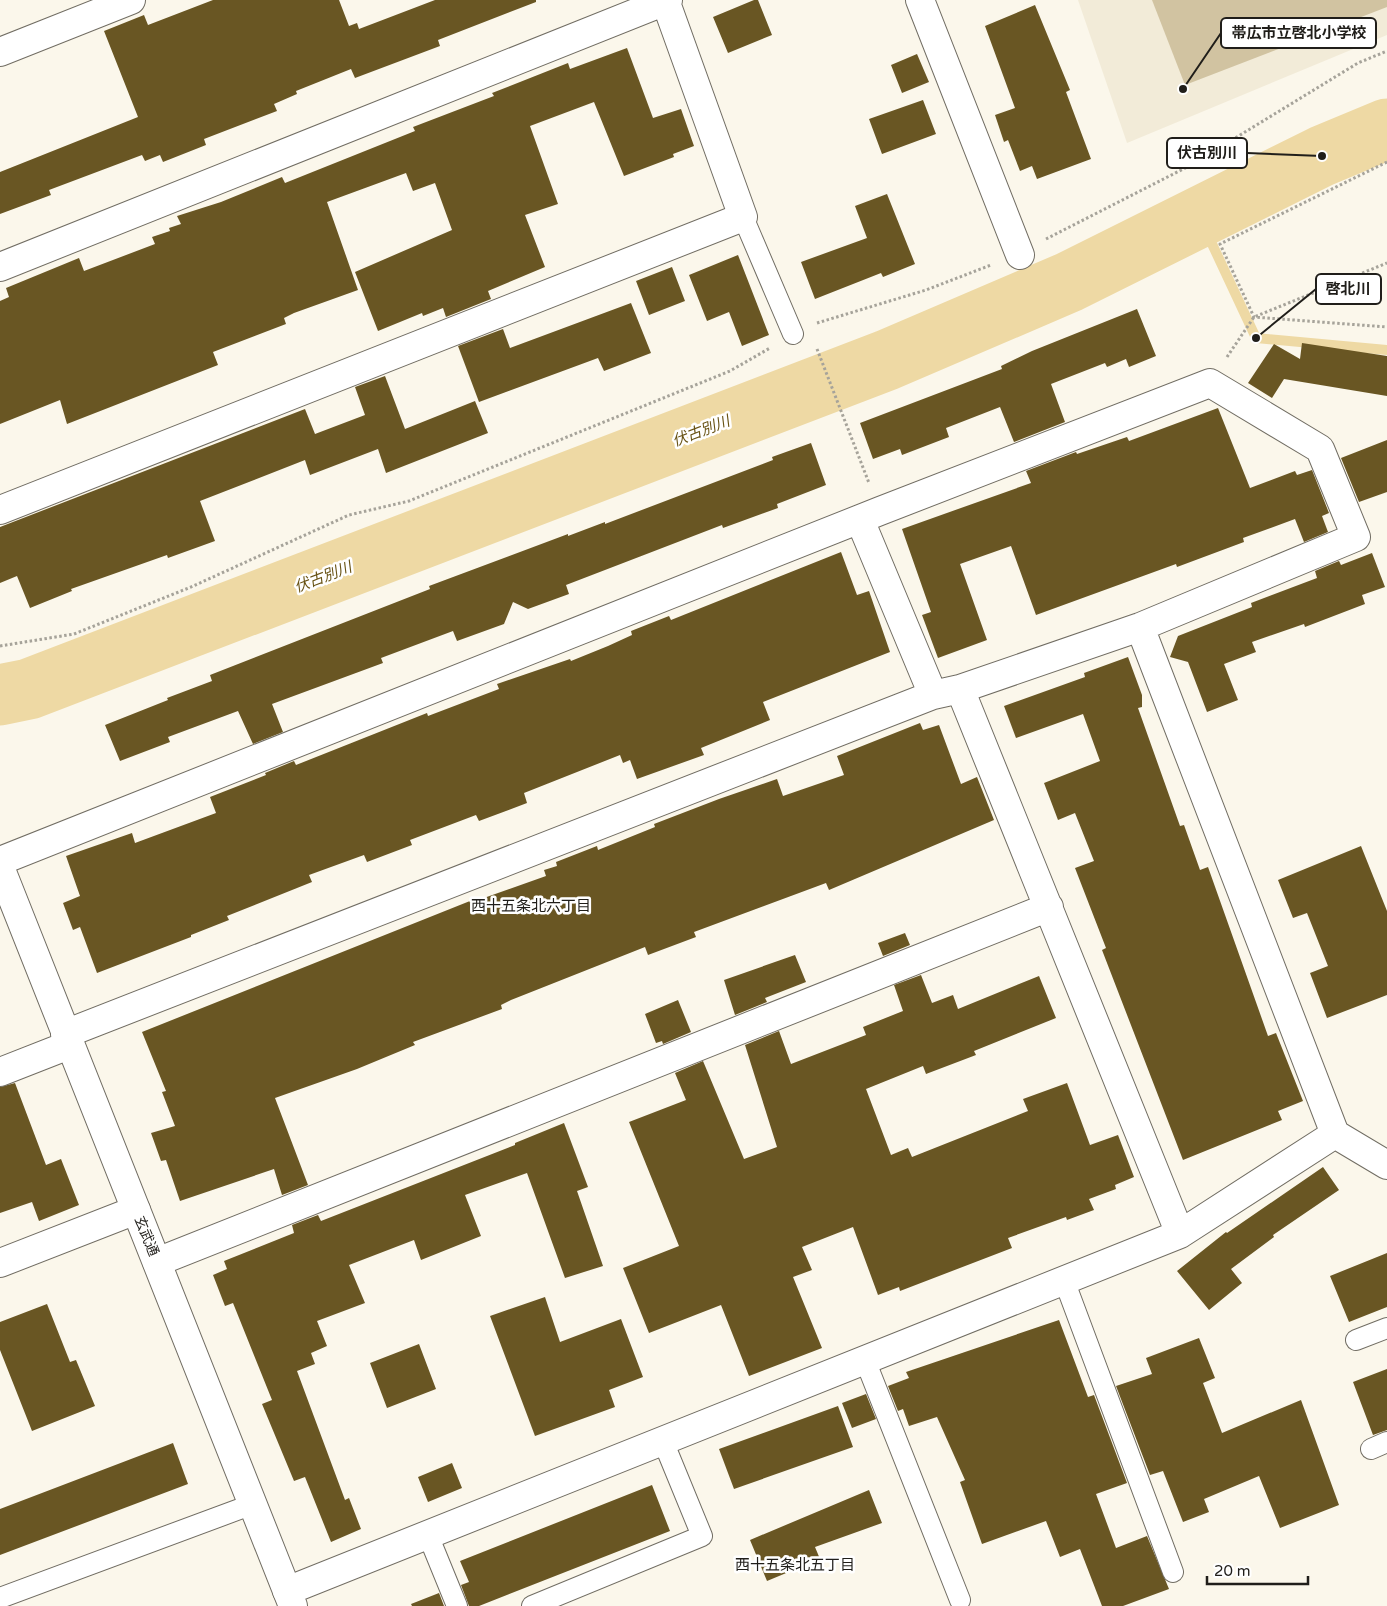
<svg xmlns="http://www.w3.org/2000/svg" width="1387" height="1606" viewBox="0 0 1387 1606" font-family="'Varela Round','Noto Sans JP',sans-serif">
  <rect width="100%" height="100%" fill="#fbf7eb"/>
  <path fill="#f2ebd8" d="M1078 0H1387V35L1127 143Z"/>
  <path fill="#d1c3a1" d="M1152 0H1387V7L1185 85Z"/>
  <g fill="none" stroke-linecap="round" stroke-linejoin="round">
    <path stroke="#eed9a4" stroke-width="10" d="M1199 216 1256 338 1387 350"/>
    <path stroke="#eed9a4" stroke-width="61" d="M0 695 29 689 887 360 1069 282 1322 156 1387 129"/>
  </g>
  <path fill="#695623" d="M213 0H339L349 26 357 23 359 29 435 0H536V2L438 40 440 46 355 78 351 69 296 91 297 94 274 104 277 111 204 139 206 145 163 162 160 155 145 161 142 155 49 190 51 195 0 214V172L138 117 104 31 144 15 148 25Z
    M754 0H758L772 35 728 53 713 17Z
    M1035 5 1070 90 1066 92 1091 159 1037 179 1032 166 1020 171 1008 140 1004 142 995 115 1015 108 985 26Z
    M627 48 653 118 681 109 694 146 673 154 674 157 624 176 594 102 530 126 558 204 525 215 545 267 488 291 491 299 446 317 443 308 423 316 422 313 378 331 355 272 452 230 435 183 413 191 406 173 327 202 358 290 294 313 284 318 286 324 213 352 218 365 67 424 60 400 0 424V301L9 297 6 288 79 258 84 271 155 244 152 237 170 231 169 228 181 224 177 216 221 202 282 177 285 183 415 131 413 127 494 96 492 93 568 63 570 69Z
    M917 54 929 82 902 93 891 65Z
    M923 100 936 134 882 154 869 119Z
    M887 194 915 264 883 277 881 273 815 299 801 262 867 238 855 206Z
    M738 255 769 335 742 346 729 312 707 321 689 275Z
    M672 267 685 301 649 315 636 281Z
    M631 303 651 353 604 371 598 358 479 402 458 346 503 329 510 348Z
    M1137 309 1156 356 1129 367 1126 359 1107 367 1105 363 1051 384 1065 422 1014 442 1000 407 946 428 949 437 902 455 900 449 873 459 860 423 1002 369 1001 366 1032 351Z
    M1302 343 1387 356V396L1284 379 1272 398 1248 383 1274 344 1300 359Z
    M385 376 405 429 475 401 488 433 386 473 378 449 310 475 305 460 200 501 215 541 168 558 167 555 71 589 72 591 30 608 17 576 0 583V527L305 409 315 434 365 415 355 387Z
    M1218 408 1250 488 1295 471 1297 475 1312 470 1329 513 1322 516 1328 532 1304 542 1295 519 1243 538 1244 542 1177 567 1176 564 1036 615 1011 546 960 564 987 640 938 658 922 615 931 612 902 529 1031 483 1026 471 1076 452 1077 454 1127 437 1129 441Z
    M1387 440V492L1359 502 1341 458Z
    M811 443 826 485 777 504 778 508 723 528 722 525 566 585 569 594 528 609 513 602 504 624 457 641 453 631 381 658 383 663 272 704 283 732 253 744 238 711 168 737 170 742 120 761 105 725 168 700 167 698 212 681 210 675 430 589 429 586 568 534V536L605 522V524L773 460 772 457Z
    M841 552 857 595 869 591 890 652 763 702 770 720 701 748 704 755 637 779 630 760 623 763 620 755 524 793 527 803 479 821 476 815 410 840 412 845 367 862 364 855 309 875 312 882 227 916 229 920 191 935V937L97 973 80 927 73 930 63 903 80 896 66 856 132 833 135 843 216 813 210 797 266 775 265 773 294 761 296 765 427 713 428 716 499 689 497 684 570 659 571 661 608 646 632 635 631 631 669 616 671 620Z
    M1372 553 1385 587 1362 595 1365 604 1305 627 1304 624 1252 642 1256 652 1224 664 1238 700 1207 712 1188 662 1170 657 1178 636 1252 607 1251 603 1317 578 1315 571 1339 561 1341 565Z
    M1128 657 1142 695V707L1138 708 1180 826 1184 825 1200 870 1208 867 1268 1036 1276 1033 1303 1101 1278 1111 1282 1120 1183 1160 1102 950 1106 948 1075 868 1094 861 1075 813 1058 820 1044 783 1100 761 1083 714 1016 738 1004 706 1085 677 1084 673Z
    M920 723 923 730 939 725 961 784 977 777 994 820 829 890 826 883 694 932 696 937 648 955 645 947 511 1000 501 1005 502 1009 413 1042 415 1045 357 1069 275 1098 308 1185 282 1195 274 1169 180 1201 166 1160 161 1161 151 1133 175 1126 162 1092 166 1091 142 1032 480 897 481 899 546 876 544 870 557 866 556 862 597 846 598 850 655 827 654 824 719 799 777 779 783 796 844 775 837 756Z
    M1361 846 1387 911V995L1327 1018 1310 973 1328 966 1307 913 1293 918 1278 880Z
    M905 933 910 945 883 956 878 943Z
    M795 955 806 982 765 998 767 1002 735 1015 724 980Z
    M921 975 932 1003 953 995 958 1009 1039 976 1056 1018 974 1051 976 1055 926 1074 923 1066 866 1089 891 1155 908 1148 912 1157 1028 1111 1023 1099 1067 1083 1090 1145 1118 1135 1134 1177 1115 1185 1116 1189 1089 1199 1094 1210 1067 1220 1066 1217 1008 1238 1012 1248 900 1291 899 1287 878 1295 853 1227 802 1247 812 1270 793 1277 822 1348 749 1376 721 1305 649 1333 623 1268 679 1246 629 1122 686 1100 675 1073 703 1061 744 1159 777 1147 745 1045 779 1031 791 1064 866 1035 863 1027 903 1011 894 985Z
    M678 1000 691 1032 663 1044 662 1041 656 1043 645 1014Z
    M15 1083 46 1165 61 1159 79 1205 39 1221 32 1202 0 1213V1087Z
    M564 1123 588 1187 577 1191 603 1266 565 1278 527 1173 465 1195 481 1236 421 1260 414 1240 349 1265 365 1303 317 1321 327 1346 311 1353 315 1364 297 1371 345 1500 349 1498 361 1529 331 1542 305 1477 294 1481 262 1404 272 1400 233 1303 225 1306 213 1275 227 1269 224 1261 294 1233 292 1225 318 1215 321 1221 515 1145V1143Z
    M1323 1167 1339 1190 1273 1235 1274 1237 1231 1269 1242 1283 1209 1310 1177 1271 1226 1232 1227 1233Z
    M1387 1253V1307L1349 1322 1330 1276Z
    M545 1297 560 1342 621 1319 643 1377 609 1390 615 1407 535 1436 490 1316Z
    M47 1304 70 1362 76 1360 95 1406 32 1431 0 1350V1322Z
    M1059 1320 1088 1397 1094 1395 1127 1483 1096 1494 1116 1548 1147 1536 1169 1589 1123 1606H1102L1080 1549 1060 1557 1046 1521 982 1544 960 1482 965 1480 937 1417 909 1426 903 1409 898 1411 888 1386 909 1378 906 1372Z
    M1199 1338 1215 1378 1203 1383 1222 1433 1301 1400 1339 1505 1280 1528 1259 1476 1204 1499 1209 1512 1183 1522 1163 1471 1150 1475 1116 1386 1152 1374 1146 1358Z
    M419 1344 436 1389 387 1408 370 1363Z
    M1387 1369V1430L1373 1435 1353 1382Z
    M866 1394 876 1419 852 1428 842 1403Z
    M838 1406 853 1447 734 1489 719 1449Z
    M173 1443 188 1484 0 1555V1509Z
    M452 1463 462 1488 428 1502 418 1477Z
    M652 1485 670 1531 479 1606H469L461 1585 469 1582 460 1561Z
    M869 1490 882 1523 815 1547 820 1559 767 1581 750 1540Z
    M439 1593 444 1606H412L411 1604Z"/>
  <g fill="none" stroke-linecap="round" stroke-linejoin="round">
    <g stroke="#716d63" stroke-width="22">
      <path id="lane" d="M743 217 793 334
        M1064 1280 1173 1572
        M1356 1340 1387 1328
        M865 1360 960 1600
        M1371 1449 1387 1442
        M428 1535 457 1606
        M0 1598 253 1504
        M532 1606 702 1536 663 1441"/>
    </g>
    <g stroke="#716d63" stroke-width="30">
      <path id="street" d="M920 0 1020 255
        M0 52 131 0
        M0 267 668 0
        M0 510 743 217 665 0
        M860 520 933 695
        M1140 627 1335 1134 1387 1165
        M960 689 1180 1234
        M0 861 880 511 1210 383 1320 449 1356 537 1140 627 960 689 933 695 65 1034
        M0 1072 69 1045
        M157 1262 1049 907
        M0 1263 136 1210
        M287 1591 1180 1234 1335 1134"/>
    </g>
    <g stroke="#716d63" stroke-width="30">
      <path id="secondary" d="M0 867 293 1606"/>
    </g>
    <path stroke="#a6a39a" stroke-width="3" stroke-dasharray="2.5 2.5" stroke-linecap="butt" d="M1387 162 1220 244 1254 317 1387 327
      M1046 239 1191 165 1358 63 1387 51
      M817 323 926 290 991 265
      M817 349 869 483
      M1227 357 1254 317 1387 263
      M0 646 74 634 191 587 349 515 409 501 730 371 770 348"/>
    <use href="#lane" stroke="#fff" stroke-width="20"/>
    <use href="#street" stroke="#fff" stroke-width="28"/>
    <use href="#secondary" stroke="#fff" stroke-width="28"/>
  </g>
  <g text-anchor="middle" stroke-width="5" stroke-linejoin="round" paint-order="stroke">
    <g font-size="14" fill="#201e1a" stroke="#fff">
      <text transform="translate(147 1236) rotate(68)" y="5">玄武通</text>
    </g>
    <g font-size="15" font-style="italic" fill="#675112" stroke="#fff">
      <text transform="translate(701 431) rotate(-21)" y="5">伏古別川</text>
      <text transform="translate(323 577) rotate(-21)" y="5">伏古別川</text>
    </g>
    <g font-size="15" fill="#201e1a" stroke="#fff">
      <text x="531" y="911">西十五条北六丁目</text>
      <text x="795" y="1570">西十五条北五丁目</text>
    </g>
  </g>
  <path fill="none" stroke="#201e1a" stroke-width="2" d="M1183 89L1221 33M1322 156L1247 153M1256 338L1316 289"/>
  <g fill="#201e1a" stroke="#fff" stroke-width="2">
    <circle cx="1183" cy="89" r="5"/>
    <circle cx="1322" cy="156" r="5"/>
    <circle cx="1256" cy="338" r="5"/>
  </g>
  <g fill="#fff" stroke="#201e1a" stroke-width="2">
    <rect x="1221" y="18" width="155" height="30" rx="5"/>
    <rect x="1167" y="138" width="80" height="30" rx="5"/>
    <rect x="1316" y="274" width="65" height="30" rx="5"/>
  </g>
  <g font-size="15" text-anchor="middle" font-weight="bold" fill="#201e1a">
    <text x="1299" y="38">帯広市立啓北小学校</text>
    <text x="1207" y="158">伏古別川</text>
    <text x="1348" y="294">啓北川</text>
  </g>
  <path d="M1207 1576v8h101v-8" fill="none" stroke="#201e1a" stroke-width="2.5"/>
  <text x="1214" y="1576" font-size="15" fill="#201e1a" stroke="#ffffff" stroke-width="4" paint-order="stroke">20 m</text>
</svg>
